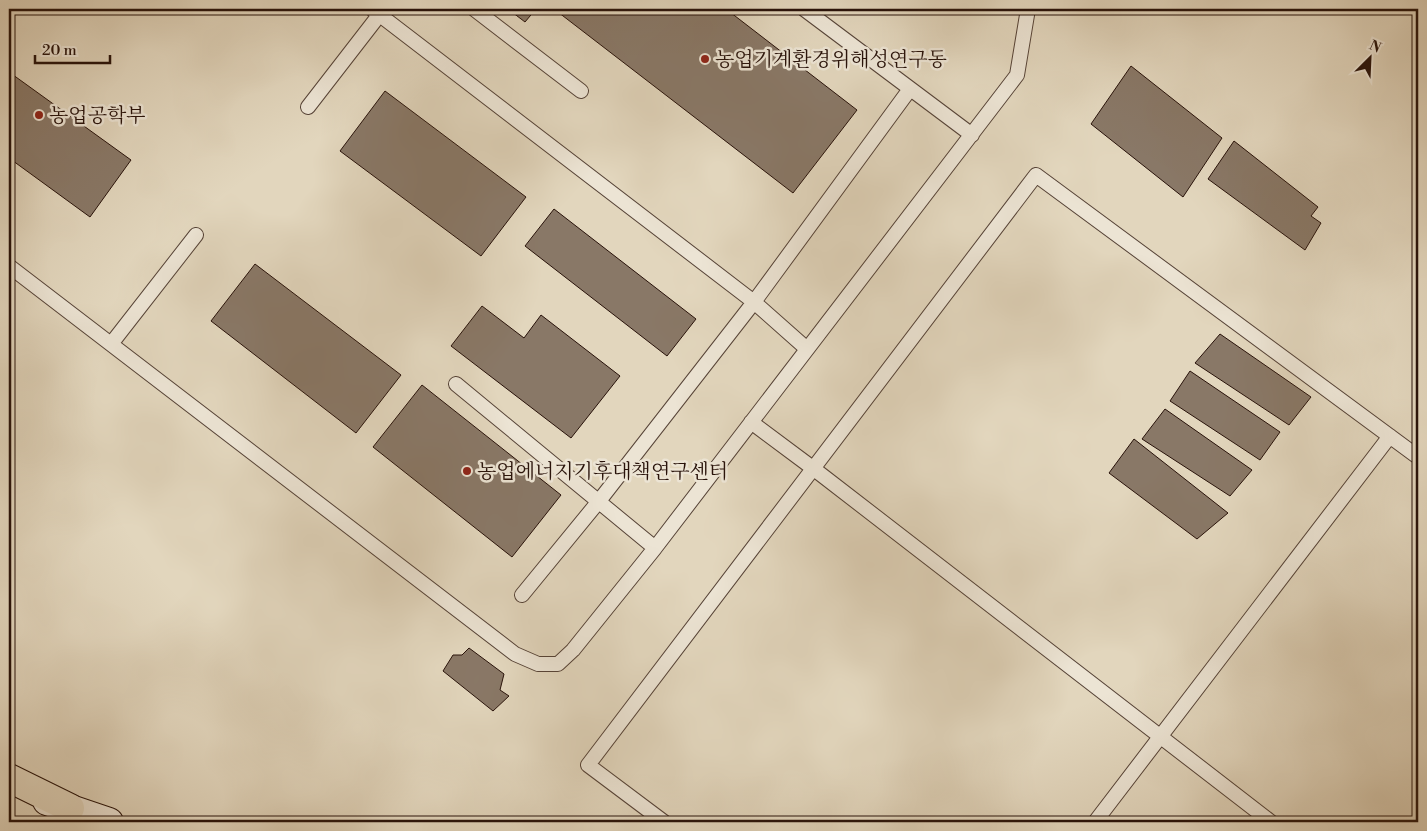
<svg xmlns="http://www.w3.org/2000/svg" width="1427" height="831" viewBox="0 0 1427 831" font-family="'Libre Bodoni','Noto Serif KR',serif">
  <rect width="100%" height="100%" fill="#e2d6bd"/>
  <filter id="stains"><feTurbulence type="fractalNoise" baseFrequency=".004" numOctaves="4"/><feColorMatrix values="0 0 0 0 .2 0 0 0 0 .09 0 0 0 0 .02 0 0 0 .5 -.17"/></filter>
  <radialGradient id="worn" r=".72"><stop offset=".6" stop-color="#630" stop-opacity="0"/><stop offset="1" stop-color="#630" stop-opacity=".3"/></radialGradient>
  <path fill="#897867" stroke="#28120a" d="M508 9H536L525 22Z
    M554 9H726L857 110 793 193Z
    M1131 66 1222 138 1183 197 1091 124Z
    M9 72 131 160 90 217 9 158Z
    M385 91 526 197 481 256 340 151Z
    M1234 141 1318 207 1311 216 1321 223 1305 250 1208 179Z
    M554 209 696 319 667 356 525 246Z
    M255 264 401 375 356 433 211 321Z
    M482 306 524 338 541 315 620 376 571 438 451 346Z
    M1220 334 1311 397 1289 425 1195 363Z
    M1190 371 1280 432 1260 460 1170 401Z
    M422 385 561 495 512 557 373 447Z
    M1165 409 1252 470 1230 496 1142 439Z
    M1134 439 1228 513 1197 539 1109 473Z
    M469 648 504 674 500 690 509 696 493 711 443 671 453 655H462Z"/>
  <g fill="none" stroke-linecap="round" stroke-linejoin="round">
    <g stroke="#564337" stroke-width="16">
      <path id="service" d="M372 9 754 302 807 349
        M474 9 581 91
        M804 9 972 135
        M308 107 380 14
        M9 266 515 654 538 664H558L573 650 655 548 1017 75 1028 9
        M111 344 196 235
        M456 384 655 548
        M751 422 814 469 1271 822
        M522 595 599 501 754 302 910 89
        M664 822 588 765 1036 175 1418 457
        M1095 822 1390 436"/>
    </g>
    <g stroke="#28120a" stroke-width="30">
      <path id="secondary" d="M47 801 109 822"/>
    </g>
    <g stroke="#28120a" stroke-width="30">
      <path id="trunk" d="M9 778 70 808"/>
    </g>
    <use href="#service" stroke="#ece4d4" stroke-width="14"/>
    <use href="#secondary" stroke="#ece4d4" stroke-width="28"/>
    <use href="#trunk" stroke="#e2d6bd" stroke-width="28"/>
  </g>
  <g fill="#8f2418" stroke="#ece4d4" stroke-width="2">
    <circle cx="705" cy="59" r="5"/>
    <circle cx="39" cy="115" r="5"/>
    <circle cx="467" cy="471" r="5"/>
  </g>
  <g text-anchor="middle" stroke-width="5" stroke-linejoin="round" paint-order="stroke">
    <g font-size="20" fill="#28120a" stroke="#ece4d4" text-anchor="start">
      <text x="715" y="66">농업기계환경위해성연구동</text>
      <text x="49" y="122">농업공학부</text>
      <text x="477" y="478">농업에너지기후대책연구센터</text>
    </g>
  </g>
  <rect width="1427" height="831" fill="none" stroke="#e2d6bd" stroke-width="30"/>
  <rect x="10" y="10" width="1407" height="811" fill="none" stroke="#28120a" stroke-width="2.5"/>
  <rect x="15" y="15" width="1397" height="801" fill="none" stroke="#28120a"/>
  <g transform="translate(1370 58) rotate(24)" stroke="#ece4d4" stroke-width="4" paint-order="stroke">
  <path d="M0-4L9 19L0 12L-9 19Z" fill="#28120a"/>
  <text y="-8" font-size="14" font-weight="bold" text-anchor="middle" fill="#28120a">N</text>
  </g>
  <path d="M35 55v8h75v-8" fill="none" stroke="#28120a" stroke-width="2.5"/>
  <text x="42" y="55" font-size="15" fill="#28120a" stroke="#ece4d4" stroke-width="4" paint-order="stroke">20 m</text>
  <rect width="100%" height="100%" filter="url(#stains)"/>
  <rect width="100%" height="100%" fill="url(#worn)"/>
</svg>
